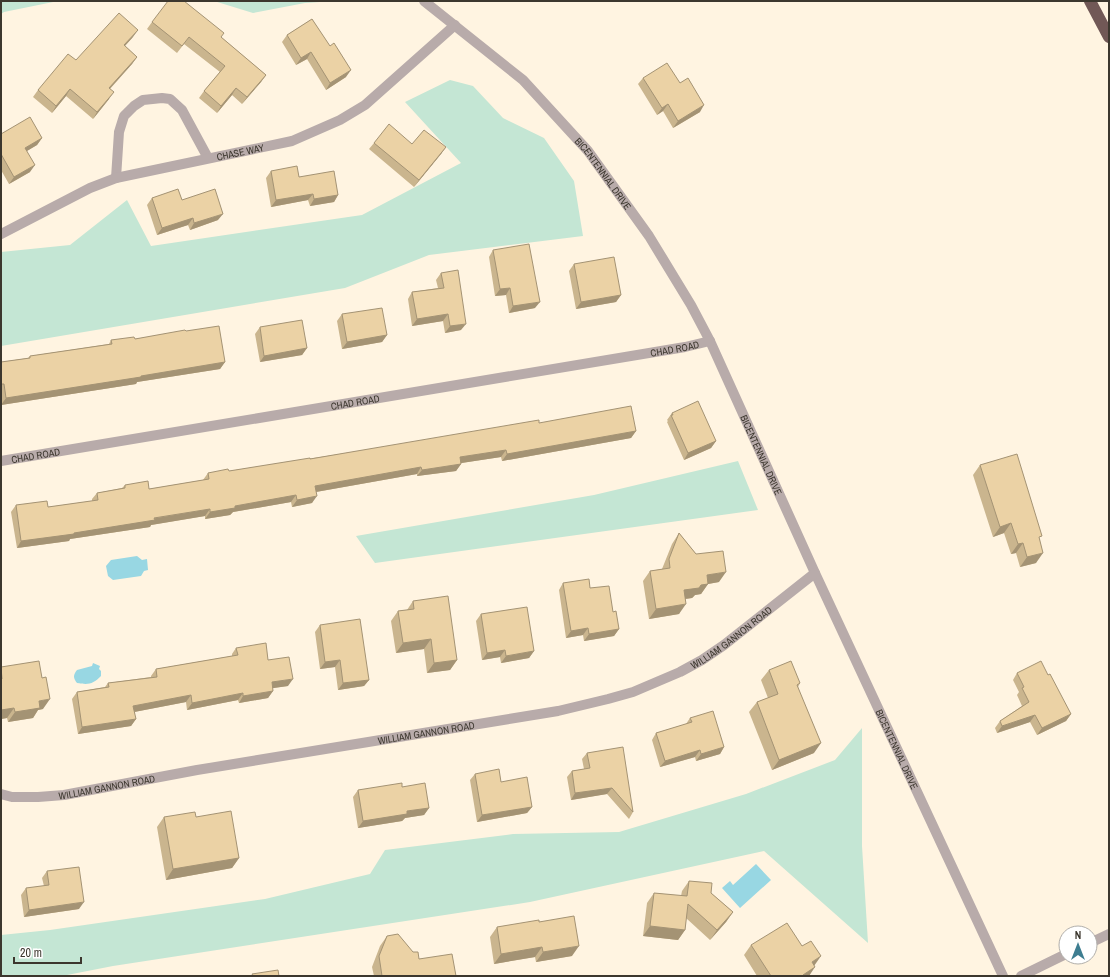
<svg xmlns="http://www.w3.org/2000/svg" width="1110" height="977" viewBox="0 0 1110 977" font-family="'Archivo Narrow',sans-serif">
  <rect width="100%" height="100%" fill="#fff4e1"/>
  <path fill="#c4e6d4" d="M1 1H58L4 12 1 14Z
    M214 1H336L305 3 253 13Z
    M450 80 473 86 503 118 544 138 574 181 583 236 429 255 345 288 1 346V252L70 245 127 200 151 246 362 215 461 163 405 102Z
    M738 461 758 510 375 563 356 536 594 495Z
    M862 728V846L868 943 764 851 530 902 113 966 62 976H1V935L50 930 265 899 370 874 385 850 513 834 619 832 746 794 835 760Z"/>
  <path fill="#98d7e3" d="M137 556 142 560 147 559 148 570 144 571 141 576 113 580 108 576 106 566 111 560Z
    M93 663 100 666 99 669 101 671V676C93 684 89 685 77 683 73 678 73 675 77 670L92 666Z
    M756 864 771 880 740 908 722 888 730 881 733 885Z"/>
  <g fill="none" stroke-linecap="round" stroke-linejoin="round">
    <g stroke="#b8abaa" stroke-width="10">
      <path id="s1" d="M424 1 523 80 588 151 649 236 691 305 710 341 815 573 1003 976"/>
      <path d="M116 178 119 132 124 116 134 106 143 100 162 98 170 99 182 110 208 158"/>
      <path id="s2" d="M1 234 90 188 116 178 292 141 340 120 365 105 455 25"/>
      <path id="s3" d="M1 461 685 347 710 341"/>
      <path id="s4" d="M1 794 12 797H38L64 795 197 770 558 711 608 699 633 692 680 672 702 660 724 645 815 573"/>
      <path d="M1090 943 1109 934"/>
      <path d="M1021 976 1066 954"/>
    </g>
    <path stroke="#715856" stroke-width="12" d="M1090 1 1109 37"/>
  </g>
  <path fill="#cab58e" d="M312 19 346 77 326 90 307 59 296 65 282 42 287 35Z
    M152 22 221 37 266 75 261 82 242 104 232 95 217 113 199 98 204 91 220 72 184 44 177 53 147 29Z
    M133 37 125 46 137 57 132 64 110 89 109 99 93 119 66 96 52 113 33 97 38 90 76 60Z
    M643 78 680 83 700 112 673 128 663 111 657 115 638 84Z
    M1 134 42 138 37 145 27 151 30 172 9 184 1 170Z
    M374 143 446 147 441 154 414 187 369 149Z
    M271 171 299 177 338 195 334 202 310 206 308 200 271 207 266 178Z
    M152 198 218 220 190 230 188 225 157 235 147 205Z
    M493 250 535 308 509 313 506 295 495 296 489 257Z
    M574 264 621 295 616 302 576 309 569 271Z
    M441 273 461 330 445 333 443 321 412 326 408 299 412 292 438 288 436 280Z
    M342 314 387 335 382 342 342 349 337 321Z
    M260 327 307 348 302 355 260 362 255 334Z
    M186 331 225 362 220 369 137 382 136 384 1 405V362L28 358 30 356 109 344 111 340 135 339Z
    M672 413 716 441 711 448 684 460 667 422 668 421 667 420Z
    M539 423 636 431 631 438 502 461 501 457 461 463V464L456 471 417 476V474L316 492 312 503 292 507 291 502 233 512 230 515 205 519V516L151 525 150 527 70 539 69 541 17 548 11 512 16 505 48 507 92 501V499L97 493 122 488 125 485 149 489 203 480 208 473 229 471Z
    M980 465 1040 540 1036 563 1020 567 1016 553 1011 554 1004 533 993 537 973 475Z
    M679 533 719 582 708 584 701 594 695 595 692 598 685 599 679 614 649 619 643 581 650 571 662 569 672 544Z
    M563 583 590 588 613 612 619 629 614 636 584 641 583 635 566 638 559 590Z
    M413 601 457 660 450 670 427 673 424 649 396 653 391 621 398 611 407 610Z
    M481 614 534 651 529 658 501 663 500 657 482 660 476 621Z
    M320 625 369 680 364 686 338 690 335 667 320 669 315 632Z
    M236 648 268 660 288 686 272 688 273 691 268 698 239 703 238 700 187 710 186 702 134 712 136 719 131 726 78 734 72 699 77 692 105 687 108 683 151 677V676L156 669 232 656V654Z
    M1 667 43 709 38 710 33 718 8 722 7 718 1 719Z
    M769 670 800 683 798 687 814 753 772 770 749 712 757 702 768 698 761 680Z
    M1017 673 1048 675 1071 714 1066 721 1037 735 1030 722 997 733 995 728 1000 721 1022 706 1017 695 1019 692 1013 680Z
    M690 718 724 747 720 754 696 761 695 757 660 767 652 740 656 733 686 724Z
    M587 753 633 812 629 819 607 794 571 800 567 777 572 771 584 769 582 759Z
    M475 774 501 782 532 807 527 813 477 822 470 780Z
    M402 787 429 808 424 815 405 818 402 821 358 828 353 797 358 790Z
    M164 817H196L239 858 232 868 166 880 157 827Z
    M47 871 79 909 24 917 21 895 26 888 44 886 42 878Z
    M689 881 711 893 733 912 726 922 710 940 686 918 685 930 678 940 643 936 647 903 654 893 681 896 682 891Z
    M539 922 572 956 536 962 535 957 494 964 490 937 497 927Z
    M387 936 413 952 419 959 456 976H374L372 967 380 946Z
    M751 945 814 965 809 976H757L744 955Z"/>
  <path fill="#a49374" d="M138 30 133 37 119 52 124 45Z
    M311 52 307 59 296 65 301 58Z
    M137 57 132 64 104 95 109 88Z
    M351 70 346 77 326 90 330 83Z
    M266 75 261 82 242 104 247 97Z
    M236 88 232 95 217 113 221 106Z
    M70 89 66 96 52 113 56 106Z
    M114 92 109 99 93 119 97 112Z
    M668 104 663 111 657 115 662 108Z
    M704 105 700 112 673 128 678 121Z
    M42 138 37 145 20 155 25 148Z
    M446 147 441 154 414 187 419 180Z
    M35 165 30 172 9 184 14 177Z
    M313 194 308 200 271 207 276 200Z
    M338 195 334 202 310 206 314 199Z
    M223 214 218 220 190 230 194 223Z
    M193 218 188 225 157 235 162 228Z
    M510 288 506 295 495 296 500 289Z
    M621 295 616 302 576 309 581 302Z
    M540 302 535 308 509 313 513 306Z
    M448 314 443 321 412 326 417 319Z
    M466 324 461 330 445 333 450 326Z
    M387 335 382 342 342 349 347 342Z
    M307 348 302 355 260 362 264 356Z
    M225 362 220 369 137 382 136 384 1 405 6 398Z
    M636 431 631 438 502 461 507 454Z
    M716 441 711 448 684 460 688 453Z
    M506 450 501 457 455 464 460 457Z
    M461 464 456 471 417 476 422 470Z
    M421 467 417 474 310 493 315 486Z
    M296 495 291 502 233 512 230 515 205 519 210 512 235 506Z
    M317 496 312 503 292 507 297 500Z
    M210 509 205 516 151 525 150 527 70 539 69 541 17 548 21 541Z
    M1011 523 1004 533 993 537 1000 527Z
    M1023 543 1016 553 1011 554 1018 544Z
    M1043 553 1036 563 1020 567 1027 557Z
    M726 572 719 582 708 584 701 594 695 595 692 598 677 600 684 590 707 575Z
    M686 604 679 614 649 619 656 609Z
    M588 628 583 635 566 638 571 631Z
    M619 629 614 636 584 641 589 634Z
    M431 639 424 649 396 653 403 643Z
    M505 650 500 657 482 660 487 653Z
    M534 651 529 658 501 663 506 656Z
    M340 660 335 667 320 669 325 662Z
    M457 660 450 670 427 673 434 663Z
    M293 679 288 686 267 689 272 682Z
    M369 680 364 686 338 690 343 683Z
    M273 691 268 698 239 703 243 696Z
    M243 693 238 700 187 710 192 703Z
    M191 695 186 702 129 713 133 706Z
    M50 699 43 709 38 710 33 718 8 722 15 712 39 701Z
    M14 708 7 718 1 719V710Z
    M1071 714 1066 721 1037 735 1042 728Z
    M1035 715 1030 722 997 733 1002 726Z
    M136 719 131 726 78 734 82 727Z
    M821 743 814 753 772 770 779 760Z
    M724 747 720 754 696 761 701 754Z
    M700 750 695 757 660 767 665 761Z
    M612 788 607 794 571 800 575 793Z
    M532 807 527 813 477 822 482 815Z
    M429 808 424 815 405 818 402 821 358 828 363 821 407 811Z
    M239 858 232 868 166 880 173 869Z
    M84 902 79 909 24 917 29 910Z
    M733 912 726 922 710 940 717 930Z
    M650 926 685 930 678 940 643 936Z
    M579 946 572 956 536 962 543 952Z
    M542 947 535 957 494 964 501 954Z
    M821 956 814 966 812 962Z
    M815 967 809 976H802L803 975Z"/>
  <path fill="#ebd2a5" stroke="#a49374" d="M168 1H184L224 33 221 37 266 75 247 97 236 88 221 106 204 91 225 66 189 37 182 46 152 22Z
    M119 13 138 30 124 45 137 57 109 88 114 92 97 112 70 89 56 106 38 90 68 54 76 60Z
    M312 19 330 46 334 43 351 70 330 83 311 52 301 58 287 35Z
    M667 63 680 83 688 78 704 105 678 121 668 104 662 108 643 78Z
    M30 117 42 138 25 148 35 165 14 177 1 154V134Z
    M389 124 412 144 424 130 446 147 419 180 374 143Z
    M297 166 299 177 334 171 338 195 314 199 313 194 276 200 271 171Z
    M178 189 182 200 215 189 223 214 194 223 193 218 162 228 152 198Z
    M529 244 540 302 513 306 510 288 500 289 493 250Z
    M614 257 621 295 581 302 574 264Z
    M458 270 466 324 450 326 448 314 417 319 412 292 444 288 441 273Z
    M382 308 387 335 347 342 342 314Z
    M302 320 307 348 264 356 260 327Z
    M219 326 225 362 141 376V377L6 398 4 384H1V362L30 358V356L112 344 111 340 134 337 135 339 185 330 186 331Z
    M698 401 716 441 688 453 671 415H673L672 413Z
    M631 406 636 431 507 454 506 450 460 457 461 464 422 470 421 467 315 486 317 496 297 500 296 495 235 506V508L210 512V509L154 518 155 520 74 533V534L21 541 16 505 47 501 48 507 98 500 97 493 125 488V485L148 481 149 489 209 479 208 473 228 469 229 471 310 458V459L539 420V423Z
    M1017 454 1042 536 1039 537 1043 553 1027 557 1023 543 1018 544 1011 523 1000 527 980 465Z
    M679 533 696 554 723 551 726 572 707 575 708 584 701 585 699 588 684 590 686 604 656 609 650 571 670 568 669 559Z
    M589 579 590 588 609 586 613 612 616 611 619 629 589 634 588 628 571 631 563 583Z
    M448 596 457 660 434 663 431 639 403 643 398 611 414 609 413 601Z
    M527 607 534 651 506 656 505 650 487 653 481 614Z
    M360 619 369 680 343 683 340 660 325 662 320 625Z
    M266 643 268 660 289 657 293 679 272 682 273 691 243 696V693L192 703 191 695 133 706 136 719 82 727 77 692 109 687 108 683 157 677 156 669 238 655 236 648Z
    M39 661 42 678 46 677 50 699 39 701 40 708 15 712 14 708 1 710V679H2L1 667Z
    M791 661 800 683 797 685 821 743 779 760 757 702 778 694 769 670Z
    M1041 661 1048 675 1050 674 1071 714 1042 728 1035 715 1002 726 1000 721 1029 702 1022 688 1024 687 1017 673Z
    M713 711 724 747 701 754 700 750 665 761 656 733 692 722 690 718Z
    M623 747 633 812 612 788 575 793 572 771 590 768 587 753Z
    M499 769 501 782 527 777 532 807 482 815 475 774Z
    M402 783V787L425 783 429 808 407 811V814L363 821 358 790Z
    M231 811 239 858 173 869 164 817 195 812 196 817Z
    M79 867 84 902 29 910 26 888 49 885 47 871Z
    M689 881 712 883 711 893 733 912 717 930 688 904 685 930 650 926 654 893 687 896Z
    M574 916 579 946 543 952 542 947 501 954 497 927 539 920V922Z
    M787 923 802 946 811 941 821 956 812 962 815 967 803 975 804 976H771L751 945Z
    M398 934 413 952H418L419 959 452 954 456 976H382L379 956 387 936Z
    M278 970 279 976H253L252 974Z"/>
  <g text-anchor="middle" stroke-width="3.5" stroke-linejoin="round" paint-order="stroke">
    <g font-size="10" fill="#3c372e" stroke="#fff">
      <text dy="4" stroke="none"><textPath href="#s2" startOffset="255">CHASE WAY</textPath></text>
      <text dy="4" stroke="none"><textPath href="#s1" startOffset="250">BICENTENNIAL DRIVE</textPath></text>
      <text dy="4" stroke="none"><textPath href="#s3" startOffset="683">CHAD ROAD</textPath></text>
      <text dy="4" stroke="none"><textPath href="#s3" startOffset="359">CHAD ROAD</textPath></text>
      <text dy="4" stroke="none"><textPath href="#s3" startOffset="35">CHAD ROAD</textPath></text>
      <text dy="4" stroke="none"><textPath href="#s1" startOffset="574">BICENTENNIAL DRIVE</textPath></text>
      <text dy="4" stroke="none"><textPath href="#s4" startOffset="755">WILLIAM GANNON ROAD</textPath></text>
      <text dy="4" stroke="none"><textPath href="#s4" startOffset="431">WILLIAM GANNON ROAD</textPath></text>
      <text dy="4" stroke="none"><textPath href="#s1" startOffset="898">BICENTENNIAL DRIVE</textPath></text>
      <text dy="4" stroke="none"><textPath href="#s4" startOffset="107">WILLIAM GANNON ROAD</textPath></text>
    </g>
  </g>
  <rect width="1110" height="977" fill="none" stroke="#3c372e" stroke-width="4"/>
  <g transform="translate(1078 945)"><circle r="19" fill="#ffffff" stroke="#b1afab"/>
  <path d="M0-3L7 15L0 10L-7 15Z" fill="#3e7e91"/>
  <text y="-6" font-size="11" font-weight="bold" text-anchor="middle" fill="#3c372e">N</text>
  </g>
  <path d="M14 957v6h67v-6" fill="none" stroke="#3c372e" stroke-width="2"/>
  <text x="20" y="957" font-size="12" fill="#3c372e" stroke="#ffffff" stroke-width="3" paint-order="stroke">20 m</text>
</svg>
